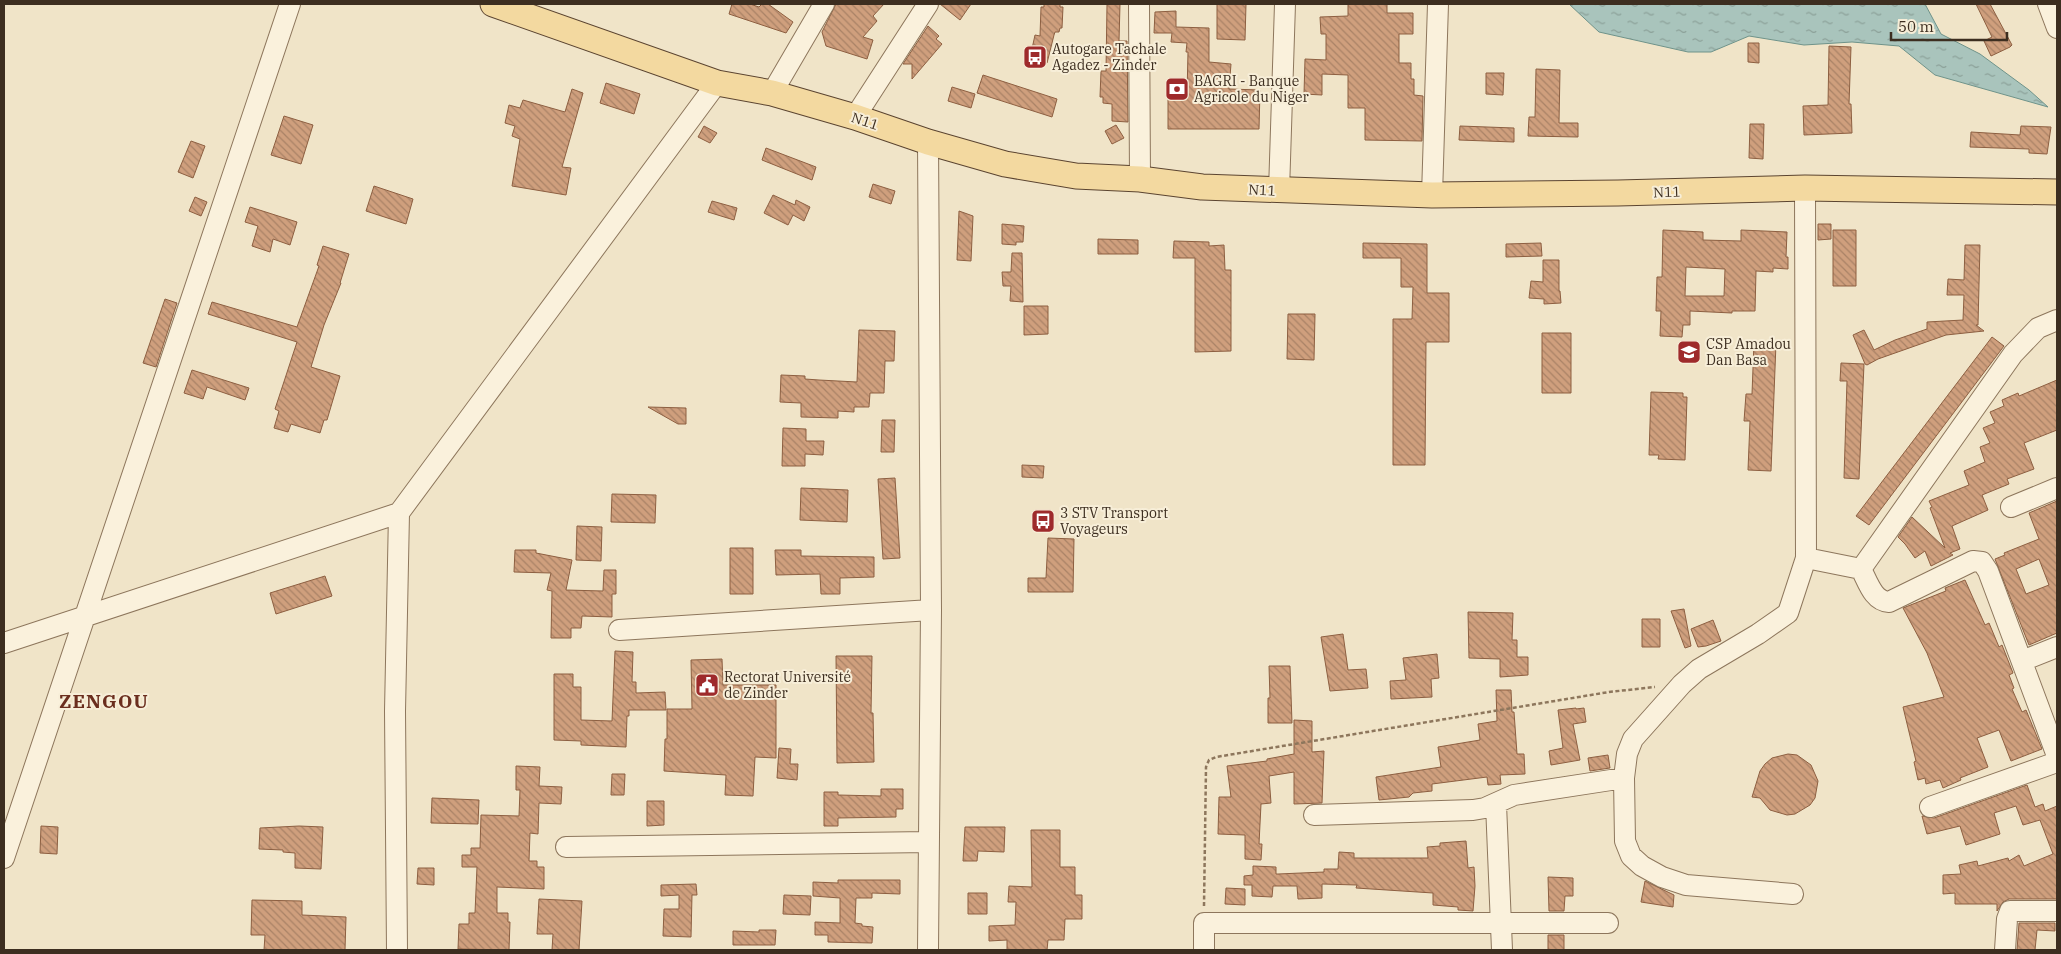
<svg xmlns="http://www.w3.org/2000/svg" width="2061" height="954" viewBox="0 0 2061 954" font-family="'IBM Plex Serif',serif">
  <defs>
    <pattern id="water-ripples" width="26" height="14" patternUnits="userSpaceOnUse" patternTransform="scale(1.25)"><rect width="26" height="14" fill="#a9c4bc"/><path d="M2 4q2-2 4 0t4 0M15 11q2-2 4 0t4 0" fill="none" stroke="#8ba098"/></pattern>
    <pattern id="building-back-hatch" width="6" height="6" patternUnits="userSpaceOnUse" patternTransform="scale(1.25)"><rect width="6" height="6" fill="#cf9f7d"/><path d="M-1 5l2 2M0 0l6 6M5-1l2 2" fill="none" stroke="#a98266"/></pattern>
  </defs>
  <rect width="100%" height="100%" fill="#f0e4c8"/>
  <path fill="url(#water-ripples)" stroke="#6f938a" d="M1569 4H1925L1941 34 1980 54 2029 90 2048 107 1935 75 1899 46 1852 42 1804 45 1749 36 1711 52H1688L1599 32Z"/>
  <path fill="url(#building-back-hatch)" stroke="#8d5f41" fill-rule="evenodd" d="M732 4H750L759 7 762 4H768L793 22 786 33 729 14Z
    M836 4H884L873 16 877 21 863 37 873 40 867 59 826 46 822 32Z
    M940 4H971L960 20Z
    M1044 4H1060V7H1063L1062 28H1060L1059 32H1055L1054 35 1047 63 1030 58 1035 35 1040 36 1041 7H1044Z
    M1107 4H1120L1119 41H1127L1128 122 1112 121V104L1103 103V97H1100L1101 71H1106Z
    M1217 4H1246L1245 40 1217 39Z
    M1348 4H1387V13H1413V34H1399V63H1411V79H1414V95L1423 96 1422 141 1365 140V108H1348V75L1322 74V95L1304 94 1305 59 1326 60V34H1321L1320 17 1348 16Z
    M1976 4H1990L2012 45 2010 47 1991 56 1984 41 1992 37Z
    M1176 11V27L1209 28V62L1231 64 1229 89 1260 90 1259 129H1168V94L1187 95 1188 52H1186L1187 43 1171 42 1172 33H1154L1155 12Z
    M928 26 939 36 936 39 942 44 912 79V64H903Z
    M1748 43H1759V63L1748 62Z
    M1829 46 1851 47 1849 104H1851L1852 133 1804 135 1803 106 1828 105Z
    M1536 69 1560 70 1559 123H1578V137L1528 136 1529 117H1535Z
    M1486 73H1504L1503 95 1486 94Z
    M983 75 1057 99 1052 117 977 93Z
    M606 83 640 94 634 114 600 103Z
    M952 87 975 94 971 108 948 101Z
    M572 89 583 93 562 167 571 168 566 195 512 186 520 139 512 136 515 126 505 123 509 105 520 108 523 100 565 112Z
    M284 116 313 125 301 164 271 155Z
    M1750 124H1764L1763 159 1749 158Z
    M1116 125 1124 138 1112 144 1105 131Z
    M704 126 717 133 710 143 698 137Z
    M1460 126 1514 128V142L1459 140Z
    M2021 126 2051 127 2047 154 2029 153V149L1970 147 1971 132 2020 135Z
    M191 141 205 146 193 178 178 172Z
    M766 148 816 167 812 180 762 160Z
    M873 184 895 191 891 204 869 197Z
    M374 186 413 199 406 224 366 211Z
    M773 195 795 205 796 200 810 207 804 221 793 215 788 225 764 213Z
    M195 197 207 202 201 216 189 211Z
    M712 201 737 208 734 220 708 212Z
    M250 207 297 222 290 245 273 239 270 252 252 246 258 226 245 222Z
    M959 211 973 216 971 261 957 260Z
    M1002 224 1024 226 1023 242H1016V245L1002 244Z
    M1818 224H1831V239L1818 240Z
    M1663 230 1703 232V240L1741 241V230L1787 232 1786 257H1788V269L1773 268V272L1756 271 1755 311H1732V313L1690 311V325H1683L1682 337 1660 336 1661 311H1656L1657 277H1662ZM1686 267 1725 269 1724 296H1685Z
    M1833 230H1856V286H1833Z
    M1098 239 1138 240V254H1098Z
    M1174 241 1209 242V246L1224 245 1225 270H1231V351L1195 352V258H1173Z
    M1363 243 1427 244V293H1449V342H1426L1425 465H1393V319H1412L1413 287H1401V258H1363Z
    M1541 243 1542 256 1506 257V244Z
    M1965 245H1980L1978 325H1976L1984 331 1946 335 1878 359 1867 365 1865 364 1853 335 1864 330 1874 350 1895 340 1927 329V322L1963 320 1964 295H1947L1948 279 1964 280Z
    M323 246 349 254 340 283H341L324 325 311 367 340 376 327 420H324L320 433 291 424 288 432 274 428 279 411 275 409 297 342 208 314 212 302 297 327 319 266 317 265Z
    M1012 253H1022L1023 302 1010 301 1011 286H1003L1002 272H1011Z
    M1543 260H1559V291H1560L1561 303 1544 304V299L1529 298 1531 281 1543 282Z
    M165 299 177 303 156 367 143 363Z
    M1024 306H1048V334L1024 335Z
    M1288 314H1315L1314 360 1287 359Z
    M859 330 895 331 894 361H885L884 393H870L869 407H854V412L838 411V418L801 417V403L780 402 781 375 805 376V379L819 380 857 382Z
    M1542 333H1571V393H1542Z
    M1992 337 2004 346 1869 525 1856 516Z
    M1754 342 1776 343 1771 471 1748 470 1750 421H1744L1746 394H1752Z
    M1841 363 1864 364 1859 479 1844 478 1847 381H1840Z
    M192 370 249 388 245 400 207 387 203 399 184 393Z
    M2057 380V430L2024 443 2034 469 2007 479 2009 484 1982 495 1988 510 1952 526 1960 549 1950 553 1953 555 1931 566 1925 551 1915 558 1905 544 1898 537 1912 517 1945 548 1930 508 1932 507 1929 501 1969 485 1964 471 1985 462 1980 447 1990 443 1983 428 1995 423 1990 412 2004 406 2002 400 2018 393 2019 396Z
    M1651 392 1683 393V397H1687L1685 460 1658 459 1659 455H1649Z
    M648 407 686 408V424H678Z
    M882 420H895L894 452H881Z
    M783 428 806 429V441H824L823 455 805 454V466H782Z
    M1022 465 1044 466 1043 478 1022 477Z
    M895 478 900 558 883 559 878 479Z
    M801 488 848 490 847 522 800 520Z
    M612 494 656 495 655 523 611 522Z
    M2057 501V633L2029 645 1995 559 2005 555 2004 553 2039 539 2029 513ZM2039 559 2049 585 2026 594 2016 569Z
    M577 526 602 527 601 561 576 560Z
    M1048 538 1074 539 1073 592H1028V578H1046Z
    M730 548H753V594H730Z
    M515 550H536V553L572 560 566 590 603 591 604 570H616V594H612V617L582 616 581 628H571V638H551L552 591 547 590 551 573 514 572Z
    M775 550H801V556L874 557V577L840 578V594H821L820 574 776 575Z
    M325 576 332 596 276 614 270 593Z
    M1965 580 1985 625 1989 623 1999 647 2002 645 2013 673 2009 675 2014 688 2012 689 2022 712 2026 710 2042 749 2011 761 1999 730 1977 738 1988 767 1960 778 1961 780 1943 788 1940 780 1926 784 1925 778 1918 780 1914 762 1916 761 1903 707 1944 697 1927 653 1903 608 1946 591 1945 588Z
    M1684 609 1691 646 1685 648 1671 611Z
    M1468 612 1513 613 1512 640H1517V657H1528V675L1500 677V659L1469 658Z
    M1642 619H1660V647H1642Z
    M1713 620 1721 641 1706 646 1698 647 1691 629Z
    M1343 634 1348 670 1366 669 1368 688 1330 691 1321 637Z
    M615 651 633 652 632 682H636V693L665 692 666 710H629V716H627L626 747 581 745V741L554 740V674H573V687H581V720L612 721Z
    M1437 654 1439 678 1431 679 1432 697 1391 699 1390 681 1406 680 1403 658Z
    M836 656H872L871 713H873L874 762 837 763Z
    M722 659 723 685H776V758L755 757 753 796 725 795 726 775 664 771 665 739H667V709H692L691 660Z
    M1269 666H1290L1292 723H1268V698H1270Z
    M1496 690H1511L1512 712H1514L1517 754H1524L1525 774 1500 775 1501 784 1488 785 1487 777 1432 784V791L1413 793 1409 797 1379 800 1376 777 1441 767 1438 747 1480 740 1478 724 1497 721Z
    M1576 708V709L1584 708 1586 722 1573 724 1580 760 1551 765 1549 751 1563 748 1558 710Z
    M1294 720 1312 721V752L1324 751 1322 803 1294 804V772L1269 776 1271 803 1261 804 1259 844H1262L1261 860 1245 859V835L1218 834 1219 797H1231L1227 766 1267 761V759L1294 754Z
    M779 748 791 749 790 764H798L797 780 777 778Z
    M1788 754 1797 755 1811 765 1818 781 1815 798 1810 805 1795 814 1787 815 1770 810 1760 798 1752 797 1760 771 1765 764 1772 758Z
    M1608 755 1610 768 1590 771 1588 758Z
    M516 766 540 767 539 786 562 787 561 804 539 803 538 834 530 833 529 861H537V867H544V889L497 887V913H508V922H510L509 950 458 949 459 924H469V913H475L477 867H462V855H471V848H480L481 815 519 816 520 790H516Z
    M612 774H625L624 795H611Z
    M2027 785 2035 807 2043 804 2045 811 2057 806V899H2009L2003 902 1997 911V904H1955V893L1943 894V875L1961 874 1959 865 1977 861 1978 866 2008 858 2009 861 2019 855 2024 866 2053 854 2040 820 2023 825 2016 806 1994 813 2000 834 1966 845 1960 826 1927 834 1922 816 1934 818Z
    M881 789H903V809H896V817L838 818V826H824V792H838V795L881 796Z
    M432 798 479 800 478 824 431 823Z
    M647 801H664V825L647 826Z
    M41 826 58 827 57 854 40 853Z
    M299 826 323 827 321 869 295 868V853L283 852V850L259 849 260 828Z
    M965 827H1005L1004 852 978 851 977 861H963Z
    M1031 830H1060V867H1075V895H1082V919H1065L1064 940H1048L1047 950H1007V940L989 941V926L1015 925 1016 902H1008L1009 886 1032 887Z
    M1466 841 1468 868 1474 867 1475 886 1473 911 1458 910V907L1433 905V893L1356 888 1357 885 1322 884V898L1298 899 1297 886H1273L1272 897 1252 896V885H1244V876L1253 875V866L1276 867V874H1278L1324 872V869H1338L1339 852 1354 853V858H1428L1427 847 1440 846V843Z
    M418 868H434V885L417 884Z
    M1548 877 1573 878V896H1565L1564 911H1549Z
    M838 880H900V894L872 893V898H856L855 923 862 924V926L873 927 872 943 828 942V935H815V922L840 923V898L813 896V882L838 883Z
    M1645 881 1674 895 1673 907 1641 902Z
    M696 884 697 895H692L691 937 663 936 664 909H679V895L661 896V885Z
    M1226 888 1245 889V905L1225 904Z
    M968 893H987V914H968Z
    M784 895 811 896 810 915 783 914Z
    M539 899 582 901 579 950H552L553 934H537Z
    M252 900 302 901V915L346 917 345 950H264L265 935H251Z
    M2019 923H2055V931L2037 930 2035 950H2017Z
    M759 930H776L775 945H733V931L759 932Z
    M1548 935H1564V950H1548Z"/>
  <g fill="none" stroke-linecap="round" stroke-linejoin="round">
    <g stroke="#8d765c" stroke-width="22">
      <path id="minor" d="M1139 4 1140 179
        M2048 4 2057 28
        M772 93 824 4
        M855 117 928 4
        M928 142 931 610 928 950
        M1805 188 1806 558
        M1279 191 1285 4
        M1432 195 1438 4
        M2011 507 2057 488
        M1861 569 2013 354 2038 328 2057 320
        M619 630 931 610
        M4 643 399 513 717 83
        M2022 661 2057 647
        M1496 804 1502 950
        M1930 807 2057 762
        M1314 815 1473 810 1485 808 1514 795 1624 778
        M566 847 928 842
        M4 858 290 4
        M1793 894 1686 885 1662 877 1642 866 1631 856 1625 841 1624 778 1627 754 1633 739 1682 684 1699 669 1758 634 1788 613 1806 558 1861 569C1868 582 1873 601 1889 602L1973 561 1982 562 1988 571 2057 756
        M397 950 395 711 399 513
        M1204 950V923H1608
        M2005 950 2007 919 2010 911H2057"/>
    </g>
    <g stroke="#5b4430" stroke-width="27">
      <path id="major" d="M493 4 717 83 772 93 855 117 928 142 1005 164 1076 176 1140 179 1202 187 1432 195 1618 193 1805 188 2057 192"/>
    </g>
    <path stroke="#8d765c" stroke-width="2.5" stroke-dasharray="4 2.5" stroke-linecap="butt" d="M1204 906 1206 767 1209 760 1216 757 1609 692 1655 687"/>
    <use href="#minor" stroke="#faf1dc" stroke-width="20"/>
    <use href="#major" stroke="#f3d9a0" stroke-width="25"/>
  </g>
  <defs>
    <g id="bus-square" transform="scale(1.25)"><rect x="-9" y="-9" width="18" height="18" rx="4" fill="#9e2a2b" stroke="#f7eed8"/><path d="M-5-6H5V4H4V6H2V4H-2V6H-4V4H-5ZM-3.5-4V0h7V-4ZM-3.5 1.2v1.5H-2V1.2ZM2 1.2v1.5H3.5V1.2Z" fill="#fff"/></g>
    <g id="bank-square" transform="scale(1.25)"><rect x="-9" y="-9" width="18" height="18" rx="4" fill="#9e2a2b" stroke="#f7eed8"/><path d="M-6-4H6V4H-6ZM0-2.3a2.3 2.3 0 1 0 0 4.6a2.3 2.3 0 1 0 0-4.6Z" fill="#fff"/></g>
    <g id="school-square" transform="scale(1.25)"><rect x="-9" y="-9" width="18" height="18" rx="4" fill="#9e2a2b" stroke="#f7eed8"/><path d="M0-5L7-2L0 1L-7-2ZM-4 1L0 2.5L4 1V4Q0 6-4 4Z" fill="#fff"/></g>
    <g id="civic-square" transform="scale(1.25)"><rect x="-9" y="-9" width="18" height="18" rx="4" fill="#9e2a2b" stroke="#f7eed8"/><path d="M-.6-6.5H3V-4.5H.6V-3L4-1V1h2V6H-6V1h2V-1L-.6-3ZM-1.2 2.5V6h2.4V2.5Z" fill="#fff"/></g>
  </defs>
  <g fill-rule="evenodd">
    <use href="#bus-square" x="1035" y="57"/>
    <use href="#bank-square" x="1177" y="89"/>
    <use href="#school-square" x="1689" y="352"/>
    <use href="#bus-square" x="1043" y="521"/>
    <use href="#civic-square" x="707" y="685"/>
  </g>
  <g text-anchor="middle" stroke-width="4" stroke-linejoin="round" paint-order="stroke">
    <g font-size="14" fill="#3d2e20" stroke="#f7eed8" text-anchor="start">
      <text x="1052" y="54">Autogare Tachale<tspan x="1052" dy="16">Agadez - Zinder</tspan></text>
      <text x="1194" y="86">BAGRI - Banque<tspan x="1194" dy="16">Agricole du Niger</tspan></text>
      <text x="1706" y="349">CSP Amadou<tspan x="1706" dy="16">Dan Basa</tspan></text>
      <text x="1060" y="518">3 STV Transport<tspan x="1060" dy="16">Voyageurs</tspan></text>
      <text x="724" y="682">Rectorat Université<tspan x="724" dy="16">de Zinder</tspan></text>
    </g>
    <g font-size="14" fill="#3d2e20" stroke="#f7eed8">
      <text transform="translate(865 121) rotate(18)" y="5">N11</text>
      <text transform="translate(1262 190) rotate(3)" y="5">N11</text>
      <text transform="translate(1667 192) rotate(-2)" y="5">N11</text>
    </g>
    <g font-size="19" font-weight="bold" letter-spacing="1" fill="#6b2e1e" stroke="#f7eed8">
      <text x="104" y="708">ZENGOU</text>
    </g>
  </g>
  <rect width="2061" height="954" fill="none" stroke="#3d2e20" stroke-width="10"/>
  <path d="M1891 32v8h116v-8" fill="none" stroke="#3d2e20" stroke-width="2.5"/>
  <text x="1898" y="32" font-size="15" fill="#3d2e20" stroke="#f7eed8" stroke-width="4" paint-order="stroke">50 m</text>
</svg>
